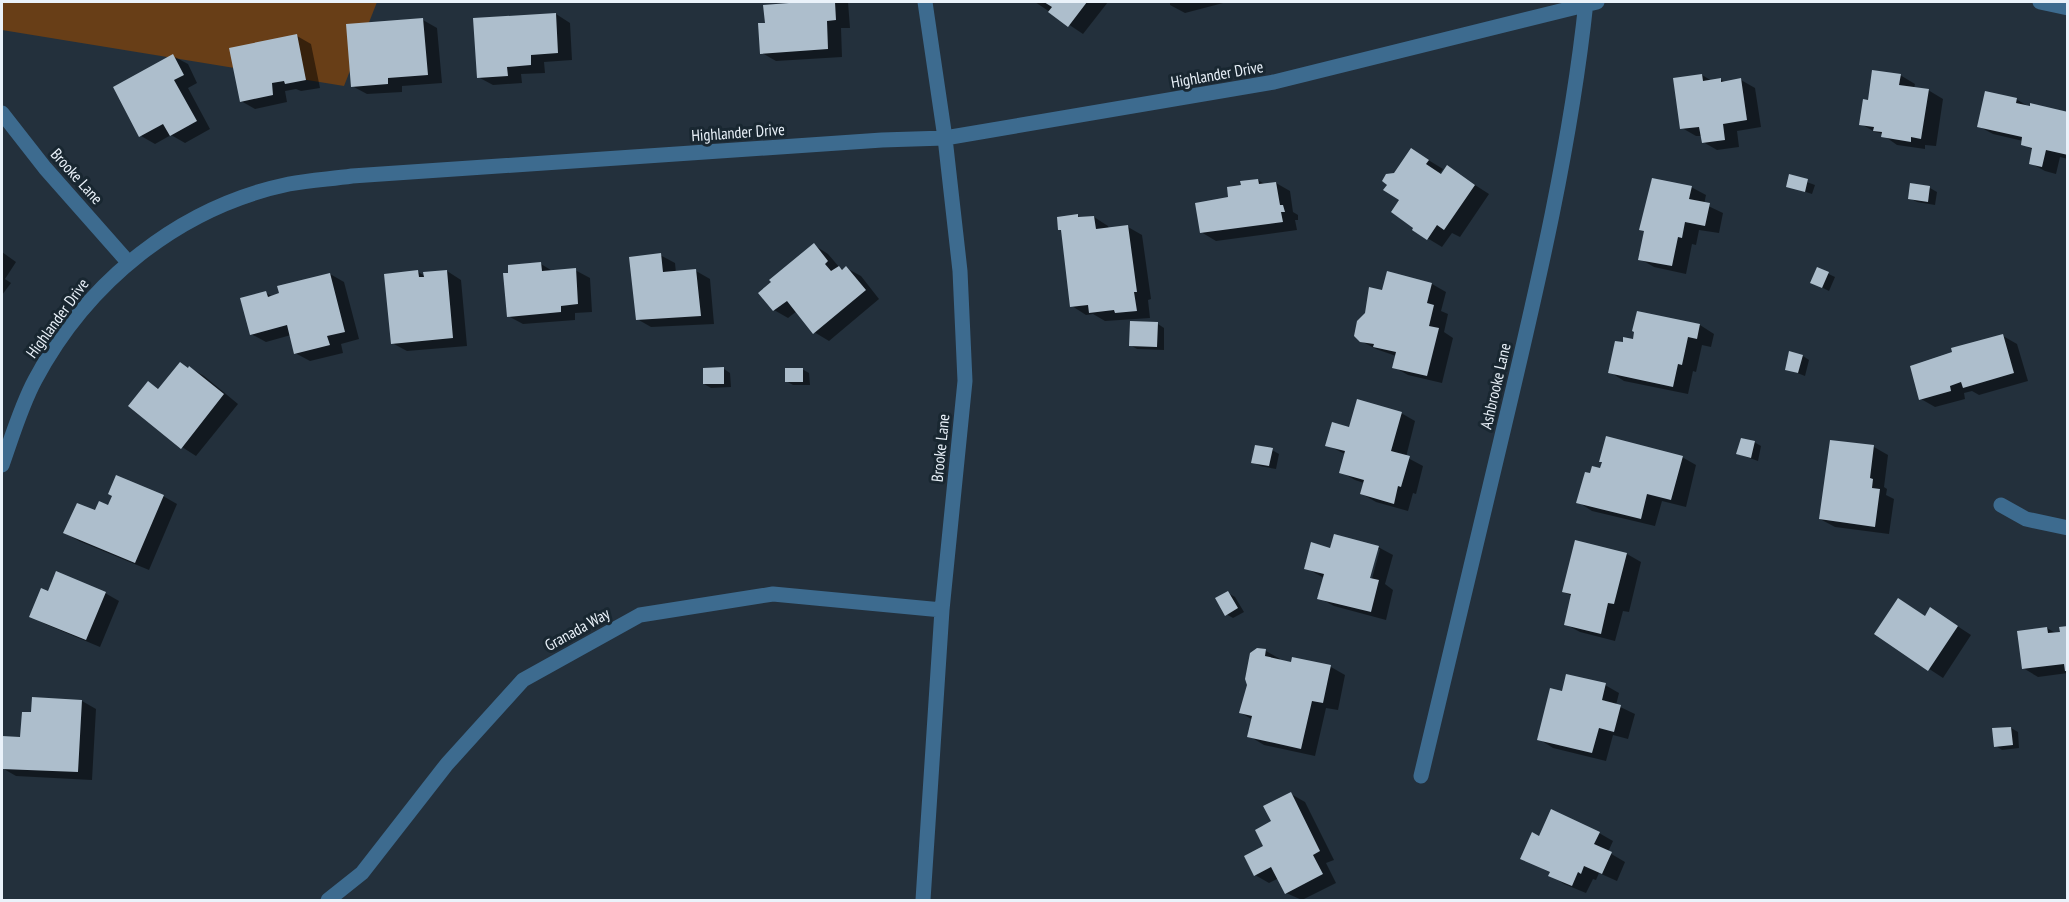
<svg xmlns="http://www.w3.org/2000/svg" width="2069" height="902" viewBox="0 0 2069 902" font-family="'PT Sans Narrow',sans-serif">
  <rect width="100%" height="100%" fill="#23303c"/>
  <path fill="#683e17" d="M2 2H377L344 86 2 30Z"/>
  <path fill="#0007" fill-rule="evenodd" d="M804 2H848L850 28H841L842 57 776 61 762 53 766 25 804 4Z
    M1035 2H1108L1083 34Z
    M1170 2H1227L1185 13 1170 5Z
    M556 14 570 23 572 60 544 62 545 73 521 74 522 83 493 85 478 77Z
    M423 20 437 28 442 83 402 86V92L367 94 352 86Z
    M297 36 311 44 320 88 301 91 296 89 285 91 287 102 255 109 241 101Z
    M173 56 188 64 197 83 188 88 210 129 185 143 171 135 155 144 141 136Z
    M1702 75 1712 81 1721 80 1726 82 1741 80 1755 88 1761 127 1737 131 1739 147 1717 150 1703 142 1702 136H1696L1682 128Z
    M1900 75 1915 84 1914 88 1928 90 1943 99 1936 146 1925 145V149L1897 145 1880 133 1875 132 1861 124 1869 102Z
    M2016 99 2031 108 2068 113V159L2060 157 2056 174 2045 171 2030 163 2033 150 2023 144V141L1993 134 1978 126Z
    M1425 158 1443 169 1440 173 1443 175 1447 167 1489 194 1460 237 1452 233 1442 247 1414 230 1401 200 1395 174Z
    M1790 176 1815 185 1812 194 1788 186Z
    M1258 180 1266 185 1276 183 1290 191 1293 212 1298 215V220H1295L1297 230 1216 241 1201 232 1230 198Z
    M1691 187 1706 195 1704 204 1723 213 1719 233 1699 230 1696 245 1692 244 1686 274 1654 267 1640 259Z
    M1930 188 1937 192 1935 205 1917 202 1910 198Z
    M1078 216 1082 219 1094 217 1108 226 1109 229 1128 227 1142 235 1151 299 1148 300 1150 318 1105 321 1093 314 1086 315 1072 306 1063 231 1060 229Z
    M814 245 828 254 840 268 844 270 846 268 861 276 879 299 829 341 814 332 797 311 788 318 774 310Z
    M2 252 16 262 5 279 11 283 2 295Z
    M660 255 675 263 676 273 696 271 710 279 714 324 651 327 637 319Z
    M541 264 554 272 575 270 590 278 592 312 575 313V320L523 324 508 316Z
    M1818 269 1835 277 1829 291 1819 286Z
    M447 271 461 280 467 346 407 351 392 343 418 272 425 276Z
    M1388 273 1432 284 1446 292 1441 311 1448 314 1444 332 1453 338 1442 383 1408 375 1394 367 1396 356 1376 349 1361 341 1384 292Z
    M330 274 344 282 359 339 341 344 343 353 310 361 295 353 291 335 266 342 251 334 266 293 273 297Z
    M1158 324 1164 328V350L1137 349 1130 345Z
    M1700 325 1714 334 1711 347 1702 345 1696 372 1693 371 1688 394 1624 381 1610 372 1624 344 1634 341 1636 331Z
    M2003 336 2017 344 2028 381 1979 395 1972 391 1964 393 1965 399 1935 407 1921 399Z
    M1803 356 1809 360 1805 376 1787 369Z
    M190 368 204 376 238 404 196 456 182 447 149 383 160 390Z
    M724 369 730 373 731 387 711 388 704 384Z
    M802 369 809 373 810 385H793L786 381Z
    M1401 413 1415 421 1406 457 1423 466 1416 494 1413 493 1408 511 1376 502 1362 494 1364 483 1355 480 1341 472 1345 454 1327 445 1351 429Z
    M1831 441 1874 447 1888 455 1884 487 1887 489 1886 495 1894 499 1889 534 1835 527 1820 519Z
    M1754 442 1761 446 1758 461 1738 454Z
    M1272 450 1279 454 1276 469 1260 466 1253 462Z
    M1682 457 1696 465 1686 507 1662 501 1655 526 1592 511 1578 502 1602 470Z
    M163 496 177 504 149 570 79 541 65 533 96 512 109 507Z
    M1378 547 1393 555 1385 584 1393 590 1386 620 1334 606 1319 598 1324 578 1306 568 1331 550ZM1377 549H1380L1370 586 1367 585Z
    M1627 554 1641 562 1629 612 1623 611 1615 641 1580 632 1565 624 1572 596 1564 592Z
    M49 593H105L119 601 100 647 45 624 31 616Z
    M1228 593 1235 597 1244 612 1233 618 1226 614Z
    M1926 617 1945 618 1971 635 1943 678 1876 634Z
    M2068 627V673L2038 677 2023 668 2047 628 2057 634 2062 633Z
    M1257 649 1266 651 1280 659V661L1331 667 1345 675 1338 710 1326 708 1315 756 1264 745 1249 736 1253 720 1241 713Z
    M1605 685 1619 693 1616 705 1635 714 1628 739 1613 735 1606 761 1553 748 1539 739 1563 692Z
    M82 701 96 709 92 780 16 776 2 768 21 739 32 714Z
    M2011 728 2018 732 2019 748 2002 750 1996 746Z
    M1291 794 1305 802 1334 860 1326 863 1336 883 1302 900 1286 893 1279 878 1269 883 1255 875 1273 822Z
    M1599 833 1613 841 1608 852 1625 862 1617 881 1599 873 1596 880 1593 879 1586 893 1564 884 1550 875 1551 873 1522 858 1540 838Z"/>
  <path fill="#adbecc" d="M802 2H835L836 20 827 21 828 49 760 54 758 23H765L763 5Z
    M1044 2H1087L1068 27 1048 12 1052 7Z
    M556 13 558 53 531 55V65L507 67 508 76 477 78 473 18Z
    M423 18 428 75 388 78V84L351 87 346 24Z
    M297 34 306 80 285 84 284 81 272 83 273 95 240 102 229 48Z
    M173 54 184 75 174 80 197 121 170 136 163 124 139 137 113 87Z
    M1872 70 1901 74 1899 85 1929 89 1921 139 1911 137V142L1881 137 1882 132 1873 131 1874 127 1859 125 1863 99 1868 100Z
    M1702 74 1703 81 1721 78V82L1741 78 1747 120 1723 124 1725 140 1702 143 1699 127 1680 129 1673 78Z
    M1985 91 2017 98 2016 103 2030 106V103L2068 112V155L2046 150 2042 167 2029 164 2032 148 2021 145 2022 137 1977 127Z
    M1411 148 1429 160 1426 164 1441 174 1447 165 1475 185 1444 230 1437 225 1427 240 1412 230 1413 228 1391 212 1399 200 1383 190 1387 185 1382 181 1386 174 1394 173Z
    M1789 174 1808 179 1805 192 1786 187Z
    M1652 178 1692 186 1689 199 1710 203 1705 226 1685 222 1682 238 1678 237 1672 266 1638 260 1644 231 1639 230Z
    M1258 179 1259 184 1276 182 1280 205H1283L1285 212H1281L1283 222 1200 233 1195 203 1228 197 1227 187 1241 185 1240 181Z
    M1910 183 1930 186 1928 202 1908 199Z
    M1078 214V217L1094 216 1096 229 1128 225 1137 292H1134L1137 311 1115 313 1114 310 1089 313 1088 305 1070 307 1061 230H1058L1057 217Z
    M814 243 828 261 825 264 831 271 839 266 842 270 846 266 866 290 813 334 787 301 773 311 758 293 771 282 769 280Z
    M661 253 663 272 696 269 701 316 636 320 629 257Z
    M541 262 542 271 576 268 578 304 561 306V312L507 317 503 273H508V265Z
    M1817 267 1829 272 1822 288 1810 283Z
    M418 270 419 277H424L423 272 447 270 453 338 391 344 384 274Z
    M1387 271 1432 283 1427 303 1434 305 1429 326 1439 328 1427 376 1392 368 1396 352 1373 347 1374 344 1360 342 1354 336 1357 321 1365 313 1369 287 1382 290Z
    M330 273 345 332 327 336 330 345 294 354 287 325 250 335 240 298 266 291 268 297 279 293 277 286Z
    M1637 311 1700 324 1697 339 1688 337 1682 365 1678 364 1673 387 1608 373 1615 341 1623 342V337L1633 339 1634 332 1632 331Z
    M1130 321 1158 322 1157 347 1129 346Z
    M2003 334 2014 373 1963 388 1961 382 1950 386 1951 391 1919 400 1910 366 1952 352 1951 348Z
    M1789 351 1803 355 1798 373 1785 370Z
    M180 362 188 368 189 366 224 394 181 449 128 406 148 381 158 389Z
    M724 367V384H703V368Z
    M785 368H803V382H785Z
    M1357 399 1402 412 1391 451 1410 456 1401 487 1398 486 1394 504 1360 494 1364 480 1339 473 1345 451 1325 446 1332 422 1349 427Z
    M1606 436 1683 456 1671 500 1647 494 1641 519 1576 503 1585 472 1590 473 1592 466 1600 468 1602 462H1599Z
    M1741 438 1755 441 1751 458 1736 454Z
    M1830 440 1874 445 1870 478 1873 479 1872 488 1880 489 1875 527 1819 519Z
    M1255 445 1273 448 1269 466 1251 463Z
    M116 475 164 495 135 563 63 533 77 503 95 510 99 501 108 505 112 496 108 494Z
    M1334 534 1379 546 1370 578 1379 580 1371 612 1317 599 1324 574 1304 569 1311 542 1330 548Z
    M1575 540 1627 553 1614 604 1608 603 1601 634 1564 625 1571 594 1562 592Z
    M56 571 106 592 86 640 29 617 41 588 48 591Z
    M1228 591 1238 608 1225 616 1215 598Z
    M1898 598 1925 616 1930 607 1958 626 1928 671 1874 634Z
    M2068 626V671H2065L2064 664 2022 669 2017 631 2047 627 2048 633 2060 632 2059 627Z
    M1257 648 1266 649 1265 656 1291 662 1292 657 1331 665 1323 703 1312 701 1301 749 1247 737 1252 716 1239 713 1247 685 1245 679 1250 653Z
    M1566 674 1606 683 1602 700 1621 705 1614 732 1599 728 1592 753 1537 740 1550 688 1562 691Z
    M32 697 82 700 78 772 2 769V736L20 737 22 712H31Z
    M2011 727 2013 745 1994 747 1992 728Z
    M1291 792 1320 851 1313 855 1323 874 1285 894 1271 867 1254 876 1244 856 1263 846 1255 830 1271 821 1263 806Z
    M1551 809 1600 832 1594 844 1612 852 1602 874 1584 866 1581 874 1578 872 1572 886 1548 876 1550 872 1520 859 1532 832 1539 836Z"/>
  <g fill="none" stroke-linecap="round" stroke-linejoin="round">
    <path stroke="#3d6b8f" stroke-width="15" d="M2040 2 2068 8
      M2 113 45 168 128 262
      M2 465C12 437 21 406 35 380 87 282 179 207 289 184 310 180 331 179 352 176L882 140 945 138 1274 82 1597 2
      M2001 505 2026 519 2068 528
      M1421 776C1449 658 1477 541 1505 423 1538 284 1571 144 1586 2
      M328 900 362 873 447 764 523 680 640 615 773 594 942 610
      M923 900 942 610 965 381 960 271 945 138 925 2"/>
  </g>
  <g text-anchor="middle" stroke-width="6" stroke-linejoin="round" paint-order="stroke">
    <g font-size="16" fill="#eaf2fa" stroke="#192731">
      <text transform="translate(1217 74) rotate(-10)" y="6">Highlander Drive</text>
      <text transform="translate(738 132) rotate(-4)" y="6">Highlander Drive</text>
      <text transform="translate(77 176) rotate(48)" y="6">Brooke Lane</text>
      <text transform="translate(57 318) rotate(-54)" y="6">Highlander Drive</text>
      <text transform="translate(1495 386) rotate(-77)" y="6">Ashbrooke Lane</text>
      <text transform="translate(940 448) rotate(-84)" y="6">Brooke Lane</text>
      <text transform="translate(577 629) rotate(-29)" y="6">Granada Way</text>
    </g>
  </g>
  <rect width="2069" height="902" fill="none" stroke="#eaf2fa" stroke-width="6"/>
</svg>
